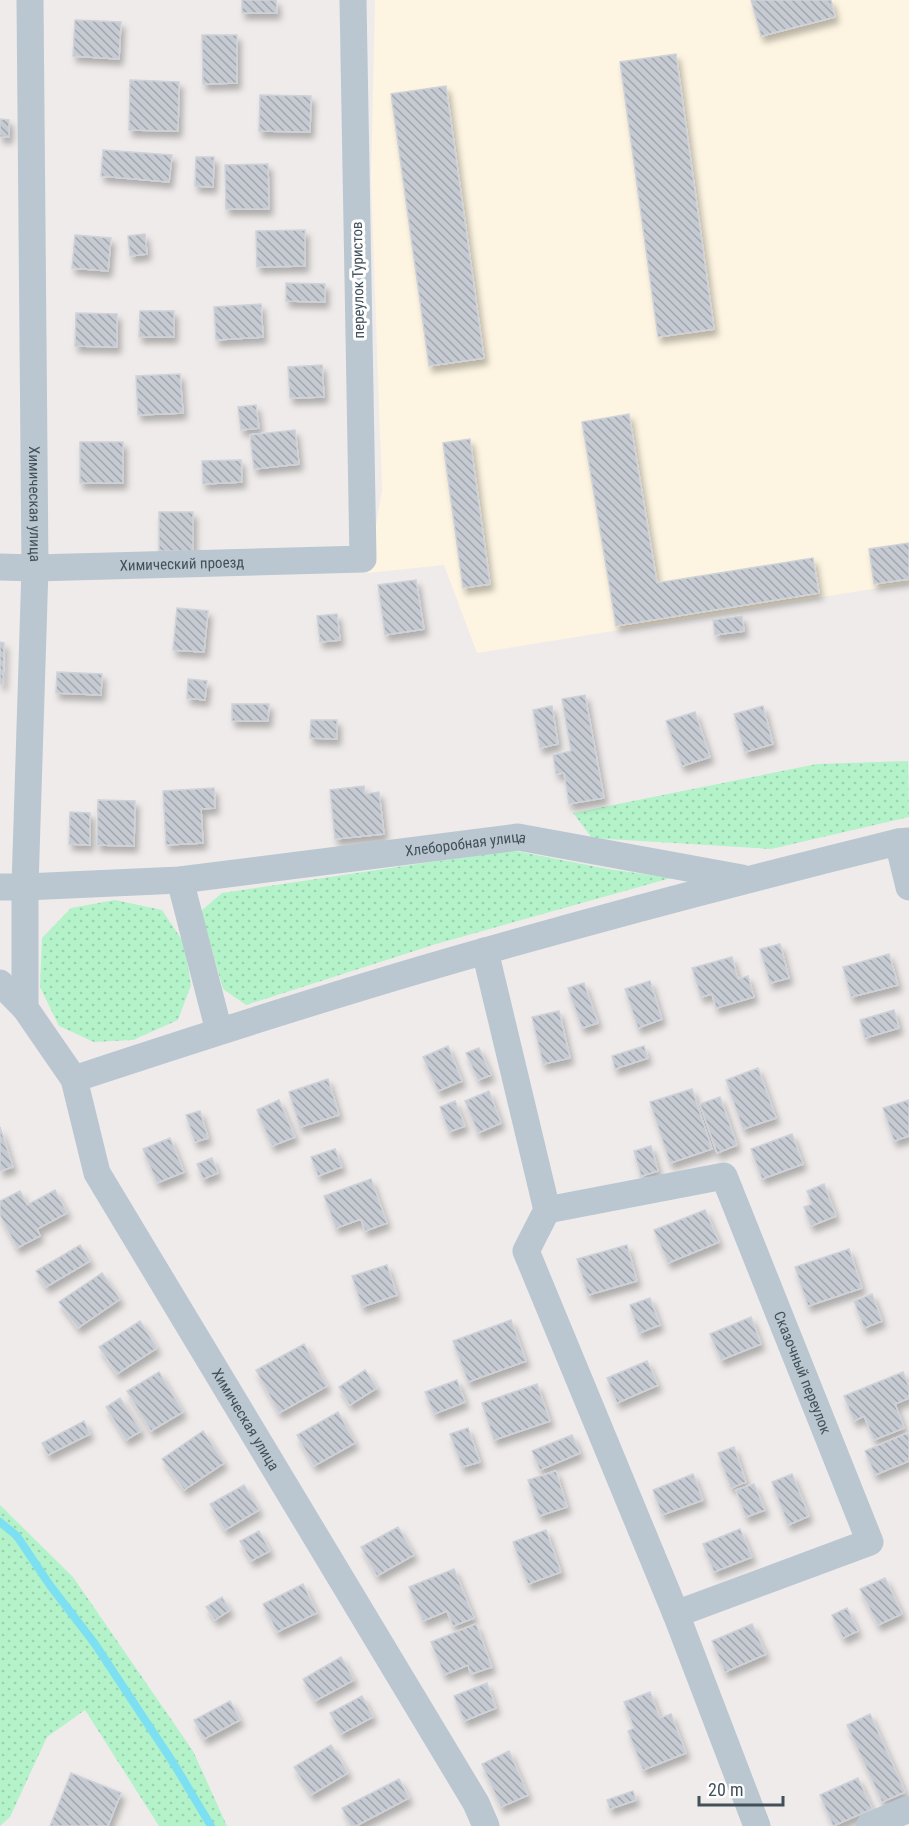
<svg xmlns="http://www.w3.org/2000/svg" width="909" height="1826" viewBox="0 0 909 1826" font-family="'Roboto Condensed',sans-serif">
  <defs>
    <pattern id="grass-dots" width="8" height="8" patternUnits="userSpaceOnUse" patternTransform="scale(1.5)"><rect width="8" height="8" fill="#b4f2c9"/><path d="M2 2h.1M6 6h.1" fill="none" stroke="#9cd1af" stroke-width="1.8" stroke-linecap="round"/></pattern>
    <pattern id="building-back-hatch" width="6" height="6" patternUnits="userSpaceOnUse" patternTransform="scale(1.5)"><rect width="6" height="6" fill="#c6cad2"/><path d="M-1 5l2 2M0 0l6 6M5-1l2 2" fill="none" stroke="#a2a6ad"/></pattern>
    <filter id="shadow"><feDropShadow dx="3.5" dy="6" stdDeviation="3" flood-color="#0004"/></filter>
  </defs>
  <rect width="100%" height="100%" fill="#efebeb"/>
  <path fill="#fdf4e1" d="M375 0H909V583L477 653 444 565 368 573 382 490 371 180Z"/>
  <path fill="url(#grass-dots)" d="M908 761 909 817 771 849 592 838 573 813 817 764Z
    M511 850 608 869 671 878 436 944 246 1005 223 989 201 911 222 893Z
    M115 900 162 910 184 943 191 985 178 1020 133 1040 94 1042 59 1026 40 987 42 938 71 908Z
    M0 1505 73 1577 193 1751 227 1826H159L85 1710 47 1737 10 1817 0 1826Z"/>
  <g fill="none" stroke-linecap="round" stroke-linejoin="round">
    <path stroke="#7ddff2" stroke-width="8" d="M0 1522 17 1536 49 1584 95 1644 174 1764 211 1826"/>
  </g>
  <path fill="url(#building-back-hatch)" stroke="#cfd2d8" stroke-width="1.5" filter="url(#shadow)" d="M242 0H276L277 13H242Z
    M751 0H831L835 17 761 36Z
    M75 20 121 22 119 59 73 56Z
    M202 35H237V83L203 84Z
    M676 54 714 329 658 337 620 62Z
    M130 80 179 82 178 131 129 130Z
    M446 86 484 358 429 366 391 94Z
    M260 95 311 96 310 132 259 131Z
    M0 119 9 120V137H0Z
    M103 150 172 155 169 182 101 176Z
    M196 157H214L213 187 195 186Z
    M268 164 269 209H226L225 165Z
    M305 230V266L257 267 256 231Z
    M145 234 147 254 130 256 128 236Z
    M75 235 111 238 108 271 72 268Z
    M286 283 325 284V302L286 301Z
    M261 304 263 337 216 340 214 307Z
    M140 311H174V337H139Z
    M76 313 117 314V347L75 346Z
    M322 365 324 397 290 398 288 367Z
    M180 374 183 413 138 415 136 376Z
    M256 405 259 428 241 430 238 407Z
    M629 414 657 583 813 558 819 593 616 626 582 422Z
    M295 430 299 464 254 469 250 435Z
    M470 439 490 584 463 588 443 443Z
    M80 442H123V483H80Z
    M241 460 242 482 203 484 202 461Z
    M159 512H193V551H159Z
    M909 543V579L874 584 869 549Z
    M416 580 424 629 385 635 378 585Z
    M177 608 208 611 204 652 173 650Z
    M337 614 340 640 320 642 317 616Z
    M742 616 744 631 715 635 713 620Z
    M0 642 4 643 3 684H0Z
    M57 672 102 674 101 695 56 693Z
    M188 679 207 681 205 700 187 698Z
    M585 695 604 798 569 804 564 773 556 774 553 755 571 751 562 699Z
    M232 704H269L268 721H232Z
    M552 706 558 744 540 748 533 710Z
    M763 706 773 744 745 752 734 714Z
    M695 712 710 757 682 766 666 721Z
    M311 720H337V739L310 738Z
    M364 786 365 794 379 792 384 834 335 839 330 790Z
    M214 788 215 808 201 809 203 843 166 845 163 791Z
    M98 800 135 801 134 846 97 845Z
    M70 812 90 813V845L69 844Z
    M780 944 789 978 770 983 760 949Z
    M889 954 898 985 851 997 843 967Z
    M732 957 738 979 748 976 754 997 716 1008 712 994 701 997 692 968Z
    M650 981 662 1019 638 1028 625 989Z
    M584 983 598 1023 582 1028 568 988Z
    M894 1010 899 1028 865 1038 860 1020Z
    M559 1011 570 1058 543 1064 532 1017Z
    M448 1046 462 1081 438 1091 423 1057Z
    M644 1046 648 1058 615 1069 612 1056Z
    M479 1048 491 1075 478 1080 466 1053Z
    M758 1068 776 1118 743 1129 726 1080Z
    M328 1079 339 1115 300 1127 289 1092Z
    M692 1089 712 1149 670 1163 650 1102Z
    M489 1091 501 1123 478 1133 465 1101Z
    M720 1097 737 1145 717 1153 700 1104Z
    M279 1100 295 1137 272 1146 257 1110Z
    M909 1100V1136L894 1141 883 1108Z
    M455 1101 465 1126 449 1132 440 1107Z
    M200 1111 208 1138 195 1142 186 1115Z
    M0 1127 13 1167 0 1171Z
    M792 1134 803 1164 762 1179 751 1149Z
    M170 1138 184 1172 157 1183 143 1149Z
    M651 1146 658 1171 641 1176 634 1151Z
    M335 1149 342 1167 318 1176 311 1157Z
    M212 1158 218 1173 203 1179 197 1164Z
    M371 1179 387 1223 365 1231 361 1219 336 1228 324 1196Z
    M824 1184 836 1216 811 1226 804 1207 812 1204 807 1191Z
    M55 1190 67 1213 37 1229 40 1236 17 1248 0 1215V1201L20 1191 27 1205Z
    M705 1210 719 1242 668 1263 654 1230Z
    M80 1245 90 1261 46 1287 36 1271Z
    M627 1245 637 1281 588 1295 577 1259Z
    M849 1249 862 1288 808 1306 795 1267Z
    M387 1265 397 1295 362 1307 352 1276Z
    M102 1273 120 1299 78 1328 59 1302Z
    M872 1294 882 1321 864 1328 854 1301Z
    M650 1298 660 1325 639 1333 630 1305Z
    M751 1317 761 1344 721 1360 710 1334Z
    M511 1320 526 1361 468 1382 453 1341Z
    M140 1321 157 1348 117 1374 99 1347Z
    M304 1344 327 1386 279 1413 256 1370Z
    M647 1361 658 1385 617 1403 607 1378Z
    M365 1370 377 1388 350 1405 339 1387Z
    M159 1372 183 1412 151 1431 127 1391Z
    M903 1372 909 1387V1398L895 1404 904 1428 874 1440 864 1416 854 1421 844 1396Z
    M457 1380 465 1402 434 1414 425 1392Z
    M537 1384 550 1421 494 1440 482 1403Z
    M120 1398 141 1431 126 1440 106 1407Z
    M338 1412 355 1443 314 1466 297 1435Z
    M84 1421 90 1434 48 1455 42 1443Z
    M468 1428 480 1462 462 1467 450 1434Z
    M203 1431 224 1463 184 1490 162 1459Z
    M907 1433 909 1437V1461L875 1475 865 1451Z
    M572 1435 580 1453 540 1470 532 1451Z
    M734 1447 746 1482 731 1488 718 1453Z
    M556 1471 567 1507 539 1516 528 1480Z
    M693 1474 703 1500 662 1515 653 1490Z
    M792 1474 809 1516 788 1525 772 1482Z
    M754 1484 765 1510 746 1517 736 1490Z
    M244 1485 259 1510 225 1530 210 1504Z
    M398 1527 414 1555 377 1576 361 1547Z
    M740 1529 752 1557 714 1572 703 1544Z
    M546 1530 561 1572 528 1584 513 1542Z
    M259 1531 270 1551 251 1561 240 1541Z
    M454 1569 474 1618 453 1626 447 1611 423 1621 409 1587Z
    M885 1578 902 1614 878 1625 860 1589Z
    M303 1584 317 1613 277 1632 263 1604Z
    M222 1597 230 1610 215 1620 206 1607Z
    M847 1608 858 1631 843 1638 832 1615Z
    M476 1624 492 1667 471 1674 468 1665 444 1675 431 1642Z
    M752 1624 766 1654 725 1672 712 1641Z
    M341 1657 354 1680 315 1701 303 1679Z
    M487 1683 496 1708 464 1721 454 1696Z
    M650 1692 660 1718 671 1714 686 1753 643 1770 628 1731 634 1728 624 1702Z
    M362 1696 373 1717 341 1734 330 1713Z
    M230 1701 240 1720 204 1739 194 1720Z
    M870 1714 905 1792 882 1802 847 1725Z
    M331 1745 348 1773 311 1795 294 1767Z
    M509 1751 528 1795 501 1807 482 1764Z
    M71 1773 121 1793 108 1826H50Z
    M858 1778 872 1809 833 1826 820 1795Z
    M399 1779 409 1798 356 1826H351L342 1808Z
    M633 1791 636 1800 610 1809 607 1800Z"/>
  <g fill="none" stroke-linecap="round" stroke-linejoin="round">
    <g stroke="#bac7d0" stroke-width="27">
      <path id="s1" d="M30 0 35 568 25 887V1008L74 1079 97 1173 476 1803 486 1826"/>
      <path id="s2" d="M0 567 35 568 363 559 353 0"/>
      <path d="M898 842 909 887"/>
      <path d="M180 880 219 1031"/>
      <path id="s3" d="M0 887H25L180 880 518 837 742 878"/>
      <path d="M485 951 547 1210 526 1251 676 1614 757 1826"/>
      <path d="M0 983 25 1008"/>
      <path d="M74 1079C210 1034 347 990 485 951 622 912 760 876 898 842L909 841"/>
      <path id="s4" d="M547 1210 724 1176 870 1542 676 1614"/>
      <path d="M869 1826 909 1809"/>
    </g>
  </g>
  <g text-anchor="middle" stroke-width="6" stroke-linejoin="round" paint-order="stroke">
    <g font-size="15" fill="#42505a" stroke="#fff">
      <text transform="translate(358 280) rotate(-91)" y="5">переулок Туристов</text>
      <text dy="5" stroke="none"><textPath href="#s1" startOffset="504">Химическая улица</textPath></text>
      <text dy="5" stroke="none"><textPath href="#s2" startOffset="182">Химический проезд</textPath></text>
      <text dy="5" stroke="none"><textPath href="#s3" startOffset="468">Хлеборобная улица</textPath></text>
      <text dy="5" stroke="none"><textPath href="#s4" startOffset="392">Сказочный переулок</textPath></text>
      <text dy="5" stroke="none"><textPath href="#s1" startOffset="1479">Химическая улица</textPath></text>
    </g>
  </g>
  <path d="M699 1796v9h84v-9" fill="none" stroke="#42505a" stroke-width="3"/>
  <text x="708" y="1796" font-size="18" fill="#42505a" stroke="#ffffff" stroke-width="4.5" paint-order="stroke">20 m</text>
</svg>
